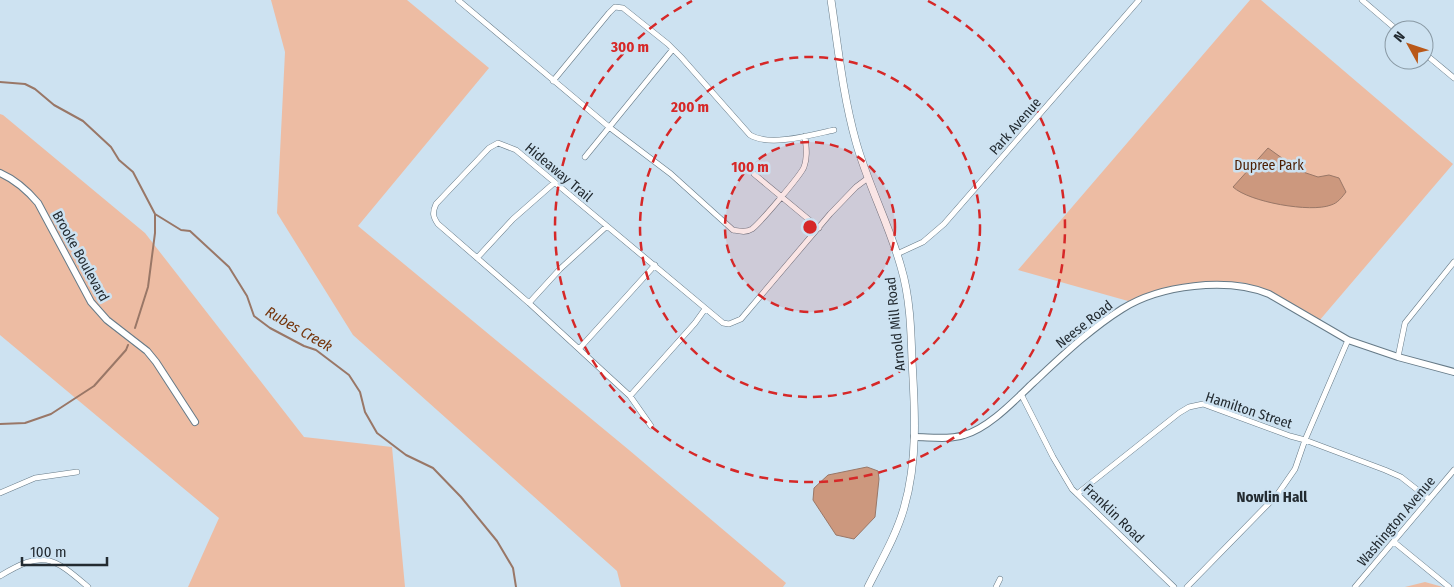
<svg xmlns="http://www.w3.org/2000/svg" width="1454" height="587" viewBox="0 0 1454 587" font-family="'Fira Sans Condensed',sans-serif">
  <rect width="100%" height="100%" fill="#cde2f1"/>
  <path fill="#edbca3" d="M271 0H407L489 68 358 226 629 450 786 583 783 587H621L617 571 353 335 277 213 285 52Z
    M1250 0H1261L1453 164 1319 321 1271 293 1256 286 1239 282 1192 283 1159 290 1128 301 1018 270Z
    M0 114 3 115 145 233 304 437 392 447 405 587H188L219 518 0 335Z
    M1425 582 1443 587H1405Z"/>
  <path fill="#cc987e" stroke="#997767" d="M1268 148 1300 171 1318 177 1329 175 1339 178 1346 192C1342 197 1338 203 1331 205 1311 213 1249 202 1233 187Z
    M867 467 878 471 879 479 875 517 854 539 836 535 813 500 814 488 828 475Z"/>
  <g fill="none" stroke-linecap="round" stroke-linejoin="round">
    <path stroke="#997767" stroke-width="2" d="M0 82 25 84 35 89 54 105 83 121 111 147 119 160 133 172 155 214 181 230 190 231 229 267 247 296 254 316 270 328 304 346 316 350 349 375 360 392 365 412 377 433 406 455 433 468 461 497 497 541 513 568 516 587
      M135 328 148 287 155 233V214
      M0 424 25 423 51 414 94 386 126 350 128 345"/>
    <g stroke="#667a87" stroke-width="6">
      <path id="minor" d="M458 0 609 127 671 174 733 230C739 231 746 233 752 229 760 223 801 175 804 167 808 157 806 146 805 136
        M1362 0 1397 30
        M1424 53 1454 78
        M553 81 609 13 615 7 623 8 668 44 681 57 750 135C770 147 811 135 834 130
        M585 157 673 49
        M754 174 819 228
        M897 254 923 242 944 224 1139 0
        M477 258 513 219 554 183
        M529 303 560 269 607 226
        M579 349 655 265
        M1398 357 1405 323 1454 262
        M1021 394 1053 457 1072 489 1174 587
        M630 396 695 323 705 309
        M651 426 630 396 529 303 438 224C433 217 432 213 436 204L489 148 498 143 516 150 723 323 729 324 741 319 830 214 856 187 868 178
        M0 493 35 478 77 472
        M1077 494 1179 413 1189 407 1203 404 1290 436 1305 440 1385 470 1401 477 1429 499
        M1394 542 1449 587
        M0 576C43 550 52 556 88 587
        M996 587 1000 579
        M1187 587 1277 495 1295 469 1305 440 1348 340
        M1355 587 1454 470"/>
    </g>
    <g stroke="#667a87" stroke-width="8">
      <path id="tertiary" d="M0 173C16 180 27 190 38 203L91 302 107 320 147 351 156 362 195 422
        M914 437C930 437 949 440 964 435 989 428 1015 400 1033 383 1061 357 1090 329 1122 309 1160 285 1227 277 1269 294L1348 340 1398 357 1454 372"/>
    </g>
    <g stroke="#667a87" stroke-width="8">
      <path id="secondary" d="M831 0C838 47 843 96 856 142 868 185 889 224 901 267 910 297 911 329 912 361 915 410 918 460 904 508 896 536 881 561 868 587"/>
    </g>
    <use href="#minor" stroke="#fff" stroke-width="5"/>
    <use href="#tertiary" stroke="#fff" stroke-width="6"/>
    <use href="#secondary" stroke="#fff" stroke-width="7"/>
  </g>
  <circle cx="810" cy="227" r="85" fill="#d62828" fill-opacity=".12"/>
  <g fill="none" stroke="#d62828" stroke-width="2.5" stroke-dasharray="9 6">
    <circle cx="810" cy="227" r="85"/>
    <circle cx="810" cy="227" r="170"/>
    <path d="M928 1A255 255 0 1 1 692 1"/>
  </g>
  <g text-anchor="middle" stroke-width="5" stroke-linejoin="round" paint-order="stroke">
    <g font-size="14" fill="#232b31" stroke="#cde2f1">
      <text transform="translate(1015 126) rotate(-49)" y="5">Park Avenue</text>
      <text transform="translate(559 172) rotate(40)" y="5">Hideaway Trail</text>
      <text transform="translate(81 256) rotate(61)" y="5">Brooke Boulevard</text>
      <text transform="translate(895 324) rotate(-96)" y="5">Arnold Mill Road</text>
      <text transform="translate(1084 324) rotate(-38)" y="5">Neese Road</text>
      <text transform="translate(1249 410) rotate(18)" y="5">Hamilton Street</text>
      <text transform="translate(1114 513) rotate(44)" y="5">Franklin Road</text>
      <text transform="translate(1396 521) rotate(-50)" y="5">Washington Avenue</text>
    </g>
    <g font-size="14" fill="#4c1d00" stroke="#cde2f1">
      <text x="1269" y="170">Dupree Park</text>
    </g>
    <g font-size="15" font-style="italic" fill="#75360d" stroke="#cde2f1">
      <text transform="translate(299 329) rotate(30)" y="5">Rubes Creek</text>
    </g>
    <g font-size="15" font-weight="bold" fill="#232b31" stroke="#cde2f1">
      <text x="1272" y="502">Nowlin Hall</text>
    </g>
  </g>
  <circle cx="810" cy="227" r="8" fill="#d62828" stroke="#cde2f1" stroke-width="2.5"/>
  <g font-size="15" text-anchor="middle" font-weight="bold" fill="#d62828" stroke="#cde2f1" stroke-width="5" stroke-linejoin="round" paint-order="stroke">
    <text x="630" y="52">300 m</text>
    <text x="690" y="112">200 m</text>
    <text x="750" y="172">100 m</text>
  </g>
  <g transform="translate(1409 45) rotate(310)"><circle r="24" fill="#cde2f1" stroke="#8999a4"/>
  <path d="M0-4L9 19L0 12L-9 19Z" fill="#b95818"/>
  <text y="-8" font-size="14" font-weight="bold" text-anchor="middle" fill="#232b31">N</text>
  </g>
  <path d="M22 557v8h85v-8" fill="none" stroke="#232b31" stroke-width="2.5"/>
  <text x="30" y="557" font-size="15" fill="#232b31" stroke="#cde2f1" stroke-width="4" paint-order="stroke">100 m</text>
</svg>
